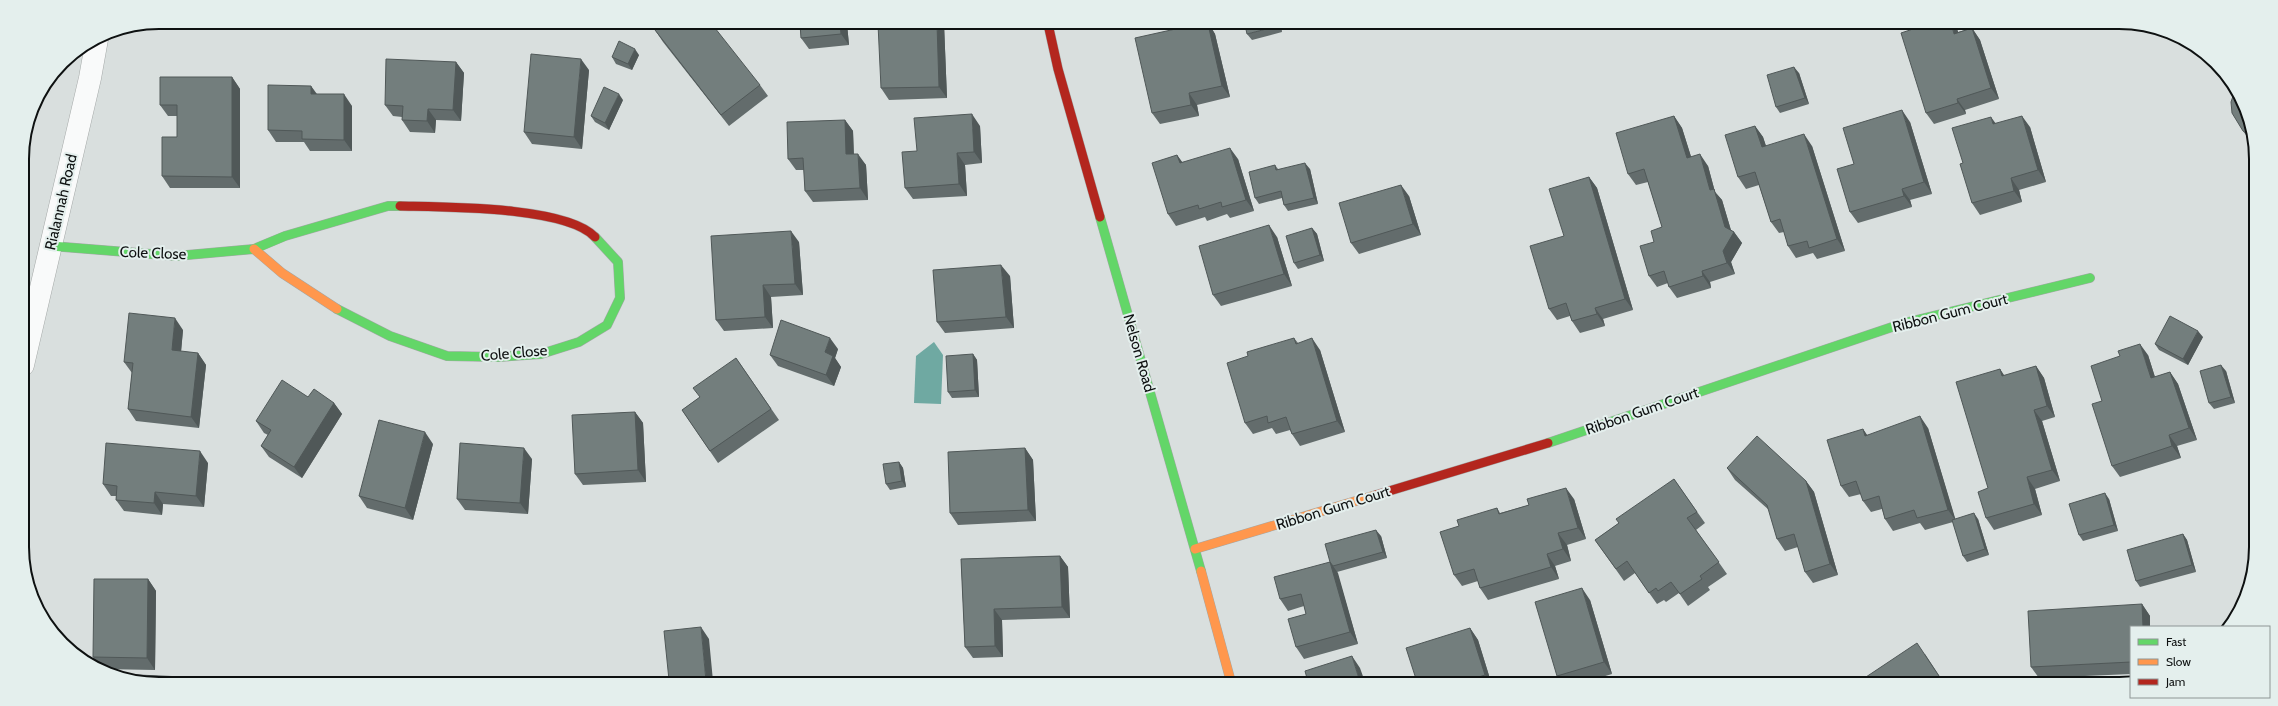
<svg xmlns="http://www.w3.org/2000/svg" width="2278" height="706" viewBox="0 0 2278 706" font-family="Cabin,sans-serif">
  <rect width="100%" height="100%" fill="#d9dfde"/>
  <path fill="#6fa9a2" d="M934 342 943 355 941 404 914 403 916 356Z"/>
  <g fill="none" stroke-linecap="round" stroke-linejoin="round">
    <g stroke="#a3a7a6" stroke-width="23">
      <path id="street" d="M23 365 90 78 97 39"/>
    </g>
    <g stroke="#a3a7a6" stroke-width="10">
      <path id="fast" d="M1100 217 1201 571
        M51 246 176 256 254 249 285 236 388 206H400
        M337 309 390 336 447 356 498 357 541 354 579 342 607 325 620 298 618 262 595 237
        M1548 443 1904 323 2090 278"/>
    </g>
    <g stroke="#a3a7a6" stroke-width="10">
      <path id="slow" d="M254 249 282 273 337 309
        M1195 549 1376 495
        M1201 571 1231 682"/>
    </g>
    <g stroke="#a3a7a6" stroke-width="10">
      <path id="jam" d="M1048 24 1058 69 1100 217
        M400 206C443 207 566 206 595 237
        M1376 495 1548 443"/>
    </g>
    <use href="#street" stroke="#f9fafa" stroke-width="22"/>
    <use href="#fast" stroke="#63d668" stroke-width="9"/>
    <use href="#slow" stroke="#ff974d" stroke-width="9"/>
    <use href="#jam" stroke="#b3261e" stroke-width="9"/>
  </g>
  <path fill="#636c6c" d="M800 24H847L849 45 809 49 801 38Z
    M944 24 947 98 889 100 881 88Z
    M1198 24H1209L1215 34 1230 97 1197 105 1199 116 1160 124 1152 113Z
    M1280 25 1282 32 1252 40 1247 34Z
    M1972 28 1980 40 1999 99 1965 110 1966 114 1934 124 1926 113 1957 29 1958 32Z
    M655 30 760 85 768 96 729 126 663 42Z
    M639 55 632 70 616 64 612 57Z
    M456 62 464 73 461 121 436 120 435 133 410 132 402 120V117L393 116 385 105Z
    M589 70 582 149 532 144 524 132Z
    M1799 73 1809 104 1780 113 1776 107Z
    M232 77 240 89V188H170L162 176 177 137V116H168L160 105Z
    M311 86 317 94 352 106V151H310L304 142H276L268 130Z
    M623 100 609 130 595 122 591 116Z
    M1674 116 1682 128 1691 157 1708 166 1715 192 1722 200 1731 230 1734 232 1742 243 1731 262 1735 274 1710 282 1711 288 1677 298 1669 287 1668 283 1657 287 1649 276 1654 242 1662 227 1648 182 1636 185 1628 174Z
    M845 120 853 131 854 154 866 165 868 200 813 202 805 191 804 170H796L788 159Z
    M1910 122 1932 194 1910 200 1912 207 1858 223 1850 212 1854 164Z
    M1996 123 2030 127 2046 182 2019 190 2022 202 1980 215 1972 203 1963 163Z
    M980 126 982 163 965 165 967 196 913 199 905 188 917 151Z
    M1755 126 1763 137 1766 146H1812L1845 251 1817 259 1813 253 1796 258 1788 246 1784 232 1779 233 1771 222 1759 185 1746 189 1738 177Z
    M2243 131 2253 132V144L2251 142Z
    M1177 155 1182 162 1238 159 1254 211 1230 218 1227 214 1207 221 1205 217 1176 226 1168 214Z
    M1275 165 1278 169H1310L1318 204 1288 211 1284 205 1282 198 1259 204 1255 198Z
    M1589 177 1597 188 1633 310 1603 319 1605 326 1580 333 1572 321 1570 316 1557 320 1549 309 1564 236Z
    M1409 196 1421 235 1359 254 1351 243Z
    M1312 228 1317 234 1324 261 1298 269 1294 263Z
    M1277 237 1292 286 1221 306 1213 295Z
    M799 242 803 295 771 297 773 328 724 331 716 320Z
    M1010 276 1014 328 945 333 937 322Z
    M183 330 181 352 198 353 206 365 199 428 136 421 128 409 132 373 124 362Z
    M2203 337 2188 365 2159 350 2155 344Z
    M1294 338 1298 343 1320 350 1345 432 1300 446 1292 434 1290 430 1276 434 1272 428 1253 434 1245 423 1248 356Z
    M838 349 835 358 841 367 834 386 778 366 770 355Z
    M973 354 977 360 979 397 952 398 948 392Z
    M2148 355 2155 377 2170 372 2178 384 2197 440 2177 446 2181 458 2120 477 2112 466Z
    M736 358 779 420 718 463 682 410 700 397Z
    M2036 366 2044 378 2055 417 2042 421 2060 481 2035 489 2042 515 1994 530 1986 518 2000 369 2004 376Z
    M2226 371 2235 403 2214 409 2209 403Z
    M308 397 334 403 342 414 302 478 269 457 261 446 268 435 264 433 256 421Z
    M635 412 643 423 646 482 583 485 575 474Z
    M1928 428 1955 519H1978L1989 555 1967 562 1963 556 1953 522 1925 530 1920 523 1893 531 1885 519 1882 509 1871 512 1863 501 1861 494 1849 497 1841 486 1863 429 1867 435Z
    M433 444 413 520 367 508 359 496Z
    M1025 448 1033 460 1036 521 958 525 950 513Z
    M532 459 528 514 465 510 457 499Z
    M899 462 903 468 906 487 890 490 886 484Z
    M208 463 204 507 163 504 162 515 124 511 116 500V496H111L103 484Z
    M1727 468 1806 481 1814 492 1838 575 1813 583 1805 572 1798 547 1785 551 1777 539 1769 510 1735 480Z
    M1674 479 1705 523 1696 530 1727 574 1708 587 1710 590 1688 606 1679 593 1666 602 1664 600 1657 604 1635 573 1624 581 1595 540 1619 523Z
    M1574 499 1586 539 1567 545 1571 561 1555 566 1559 579 1488 600 1480 588 1478 581 1462 586 1454 575 1459 526 1497 508 1500 513 1529 505Z
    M2109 499 2118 531 2083 541 2079 535Z
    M2183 534 2187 540 2196 572 2140 587 2136 581Z
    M1381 536 1387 558 1337 572 1358 644 1304 659 1296 647 1306 614 1304 606 1288 611 1280 599 1330 562Z
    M1060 556 1068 567 1070 618 1002 620 1003 657 973 658 965 647 961 559Z
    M148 579 156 591 155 670 101 669 93 657Z
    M1590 600 1612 674 1582 683 1562 682 1557 676Z
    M2142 604 2150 616V627H2131V674L2039 678 2031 667Z
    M1470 628 1478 640 1491 682H1417Z
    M1925 654 1944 683H1857Z"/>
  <path fill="#505858" d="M840 24H847L849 45 841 34Z
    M937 24H944L947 98 939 87Z
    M1208 24H1209L1215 34 1230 97 1222 86Z
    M1277 25H1280L1282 32 1278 26Z
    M1952 26H1955L1957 29 1963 45 1954 34Z
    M1972 28 1980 40 1999 99 1991 88Z
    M635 49 639 55 632 70 628 64Z
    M581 59 589 70 582 149 574 137Z
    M456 62 464 73 461 121 453 110Z
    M1794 67 1799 73 1809 104 1805 98Z
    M232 77 240 89V188L232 177Z
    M311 86 319 98 311 94Z
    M1189 93 1197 105 1199 116 1191 105Z
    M344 94 352 106V151L344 140Z
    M619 94 623 100 609 130 605 123Z
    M1957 99 1965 110 1966 114 1958 103Z
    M428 109 436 120 435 133 427 121Z
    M1902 110 1910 122 1932 194 1924 182Z
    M972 114 980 126 982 163 974 152Z
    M1674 116 1682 128 1695 169 1687 158Z
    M2022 116 2030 127 2046 182 2038 170Z
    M1991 117 1999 128 1993 124Z
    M845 120 853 131 854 166 846 154Z
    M1755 126 1763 137 1770 158 1762 147Z
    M1804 134 1812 146 1845 251 1837 239Z
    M1230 148 1238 159 1254 211 1246 200Z
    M957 153 965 165 967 196 959 184Z
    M858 154 866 165 868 200 860 188Z
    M1700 154 1708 166 1715 192 1722 200 1732 234 1734 232 1742 243 1731 262 1735 274 1727 263 1723 251 1710 190Z
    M1177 155 1185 166 1180 163Z
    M1305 163 1310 169 1318 204 1314 198Z
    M1589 177 1597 188 1633 310 1625 299Z
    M2011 178 2019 190 2022 202 2014 191Z
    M1401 185 1409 196 1421 235 1413 224Z
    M1902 189 1910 200 1912 207 1904 196Z
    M1269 225 1277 237 1292 286 1284 274Z
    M1312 228 1317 234 1324 261 1320 255Z
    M791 231 799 242 803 295 795 284Z
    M1001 265 1010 276 1014 328 1006 317Z
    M1702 271 1710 282 1711 288 1703 276Z
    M763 285 771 297 773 328 765 317Z
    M1595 308 1603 319 1605 326 1597 314Z
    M175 318 183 330 180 362 172 350Z
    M2198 331 2203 337 2188 365 2183 359Z
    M830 338 838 349 835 358 841 367 834 386 826 375 825 352Z
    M1312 338 1320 350 1345 432 1337 421Z
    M2140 344 2148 355 2159 390 2151 378Z
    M198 353 206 365 199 428 191 417Z
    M973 354 977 360 979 397 975 390Z
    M2221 365 2226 371 2235 403 2231 397Z
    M2036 366 2044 378 2055 417 2047 406Z
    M2000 369 2008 381 2002 376Z
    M2170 372 2178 384 2197 440 2189 428Z
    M334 403 342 414 302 478 294 467Z
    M2034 410 2042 421 2060 481 2052 470Z
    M635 412 643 423 646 482 638 470Z
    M1920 416 1928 428 1956 521 1948 510Z
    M1863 429 1871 441 1865 436Z
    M425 432 433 444 413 520 405 508Z
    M2169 435 2177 446 2181 458 2172 446Z
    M524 448 532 459 528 514 520 503Z
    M1025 448 1033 460 1036 521 1028 510Z
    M200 451 208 463 204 507 196 496Z
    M899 462 903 468 906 487 902 481Z
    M2027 477 2035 489 2042 515 2034 504Z
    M1806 481 1814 492 1838 575 1830 564Z
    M1566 488 1574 499 1586 539 1578 528Z
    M155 492 163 504 162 515 154 503Z
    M2105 493 2109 499 2118 531 2114 525Z
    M1974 513 1978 519 1989 555 1985 549Z
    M1376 530 1381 536 1387 558 1383 552Z
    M1558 533 1567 545 1571 561 1563 549Z
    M2183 534 2187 540 2196 572 2192 565Z
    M1547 554 1555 566 1559 579 1551 567Z
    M1060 556 1068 567 1070 618 1062 607Z
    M1330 562 1338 573 1358 644 1350 632Z
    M148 579 156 591 155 670 147 658Z
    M1582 588 1590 600 1612 674 1604 662Z
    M2142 604 2150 616V627H2143Z
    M994 609 1002 620 1003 657 995 646Z
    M701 627 709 639 713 681H706Z
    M1470 628 1478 640 1491 682H1490L1485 675Z
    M1352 656 1360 668 1365 682H1360Z"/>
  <path fill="#737e7d" stroke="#505858" d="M663 23H711L760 85 721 115 655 30Z
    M800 24H840L841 34 801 38Z
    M878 24H937L939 87 881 88Z
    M1198 24H1208L1222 86 1189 93 1191 105 1152 113 1135 38Z
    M1245 25H1277L1278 26 1247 34Z
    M1922 26H1952L1954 34 1972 28 1991 88 1957 99 1958 103 1926 113 1901 33Z
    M619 41 635 49 628 64 612 57Z
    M531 54 581 59 574 137 524 132Z
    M386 59 456 62 453 110 428 109 427 121 402 120 403 106 385 105Z
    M1794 67 1805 98 1776 107 1767 75Z
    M160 77H232V177L162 176V137H177V105H160Z
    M268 85 311 86V94H344V140L302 139V131L268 130Z
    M604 87 619 94 605 123 591 116Z
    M2234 93 2253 132V136H2251L2243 131 2232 113 2231 102Z
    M1902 110 1924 182 1902 189 1904 196 1850 212 1837 169 1854 164 1843 128Z
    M972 114 974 152 957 153 959 184 905 188 902 152 917 151 914 118Z
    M1674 116 1687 158 1700 154 1710 190 1714 189 1725 227 1734 232 1723 251 1727 263 1702 271 1703 276 1669 287 1664 271 1649 276 1640 246 1654 242 1651 231 1662 227 1644 169 1628 174 1616 133Z
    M2022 116 2038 170 2011 178 2014 191 1972 203 1960 164 1963 163 1952 128 1991 117 1993 124Z
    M845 120 846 154H858L860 188 805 191 803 158 788 159 787 122Z
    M1755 126 1762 147 1804 134 1837 239 1809 248 1807 241 1788 246 1780 219 1771 222 1755 172 1738 177 1725 135Z
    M1230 148 1246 200 1222 207 1221 202 1199 209 1198 205 1168 214 1152 163 1177 155 1180 163Z
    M1305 163 1314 198 1284 205 1281 191 1255 198 1249 172 1275 165 1276 170Z
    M1589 177 1625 299 1595 308 1597 314 1572 321 1566 303 1549 309 1530 246 1564 236 1549 189Z
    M1401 185 1413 224 1351 243 1339 203Z
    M1269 225 1284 274 1213 295 1199 246Z
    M1312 228 1320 255 1294 263 1286 236Z
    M791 231 795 284 763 285 765 317 716 320 711 236Z
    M1001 265 1006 317 937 322 933 270Z
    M129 313 175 318 172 350 198 353 191 417 128 409 133 363 124 362Z
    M2170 316 2198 331 2183 359 2155 344Z
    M781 320 830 338 825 352 833 356 826 375 770 355Z
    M1294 338 1296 344 1312 338 1337 421 1292 434 1286 417 1268 423 1267 416 1245 423 1227 363 1248 356 1247 352Z
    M2140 344 2151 378 2170 372 2189 428 2169 435 2172 446 2112 466 2092 404 2102 401 2091 366 2120 356 2118 351Z
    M973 354 975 390 948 392 946 356Z
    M736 358 771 409 710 451 682 410 700 397 693 388Z
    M2221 365 2231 397 2209 403 2200 371Z
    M2036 366 2047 406 2034 410 2052 470 2027 477 2034 504 1986 518 1978 492 1988 488 1956 382 2000 369 2002 376Z
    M282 380 308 397 314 389 334 403 294 467 261 446 271 430 256 421Z
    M635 412 638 470 575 474 572 415Z
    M1920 416 1948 510 1917 518 1914 510 1885 519 1879 496 1863 501 1856 481 1841 486 1827 440 1863 429 1865 436Z
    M379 420 425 432 405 508 359 496Z
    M1757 436 1806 481 1830 564 1805 572 1794 534 1777 539 1767 505 1727 468Z
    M106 443 200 451 196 496 155 492 154 503 116 500 117 486 103 484Z
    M460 443 524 448 520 503 457 499Z
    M1025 448 1028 510 950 513 948 452Z
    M899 462 902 481 886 484 883 464Z
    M1674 479 1697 512 1687 518 1719 562 1700 576 1702 579 1680 594 1671 582 1658 591 1656 588 1649 593 1627 561 1616 569 1595 540 1619 523 1616 519Z
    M1566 488 1578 528 1558 533 1563 549 1547 554 1551 567 1480 588 1474 569 1454 575 1440 532 1459 526 1457 520 1497 508 1499 514 1529 505 1527 499Z
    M2105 493 2114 525 2079 535 2069 504Z
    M1974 513 1985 549 1963 556 1952 520Z
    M1376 530 1383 552 1333 566 1330 562 1325 544Z
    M2183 534 2192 565 2136 581 2127 550Z
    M1060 556 1062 607 994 609 995 646 965 647 961 559Z
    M1330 562 1350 632 1296 647 1288 619 1306 614 1301 594 1280 599 1274 577Z
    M94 579H148L147 658 93 657Z
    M1582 588 1604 662 1557 676 1535 602Z
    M2142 604 2143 627H2131V662L2031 667 2028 611Z
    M701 627 706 681 669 680 664 631Z
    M1470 628 1485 675 1463 682H1417L1406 648Z
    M1917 643 1939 676 1928 683H1857Z
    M1352 656 1360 682H1308L1305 671Z
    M115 674 206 678V679H123L115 676Z
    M1048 677V681H998V678Z
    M875 678H888V681H875Z"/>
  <g text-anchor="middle" stroke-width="4" stroke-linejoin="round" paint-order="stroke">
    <g font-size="15" fill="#0e1111" stroke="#e4efed">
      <text transform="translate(61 202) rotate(-77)" y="5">Rialannah Road</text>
      <text transform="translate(153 253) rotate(2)" y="5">Cole Close</text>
      <text transform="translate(1950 313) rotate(-14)" y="5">Ribbon Gum Court</text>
      <text transform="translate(514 353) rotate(-5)" y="5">Cole Close</text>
      <text transform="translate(1139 353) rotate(74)" y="5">Nelson Road</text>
      <text transform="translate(1642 411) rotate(-19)" y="5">Ribbon Gum Court</text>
      <text transform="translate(1333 508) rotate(-17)" y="5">Ribbon Gum Court</text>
    </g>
  </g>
  <path d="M0 0H2278V706H0ZM159 29H2119A130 130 0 0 1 2249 159V547A130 130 0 0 1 2119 677H159A130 130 0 0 1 29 547V159A130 130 0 0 1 159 29Z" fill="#e4efed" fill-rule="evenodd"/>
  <path fill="none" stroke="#0e1111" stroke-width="2" d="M159 29H2119A130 130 0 0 1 2249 159V547A130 130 0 0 1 2119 677H159A130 130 0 0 1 29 547V159A130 130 0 0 1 159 29Z"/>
  <rect x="2130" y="626" width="140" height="72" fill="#e4efed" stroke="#8e9695"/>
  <rect x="2138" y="639" width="20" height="6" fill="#63d668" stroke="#8e9695"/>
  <text x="2166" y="646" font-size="12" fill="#0e1111">Fast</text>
  <rect x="2138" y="659" width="20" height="6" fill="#ff974d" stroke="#8e9695"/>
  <text x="2166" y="666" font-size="12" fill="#0e1111">Slow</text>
  <rect x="2138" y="679" width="20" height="6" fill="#b3261e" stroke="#8e9695"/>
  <text x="2166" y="686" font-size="12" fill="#0e1111">Jam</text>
</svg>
